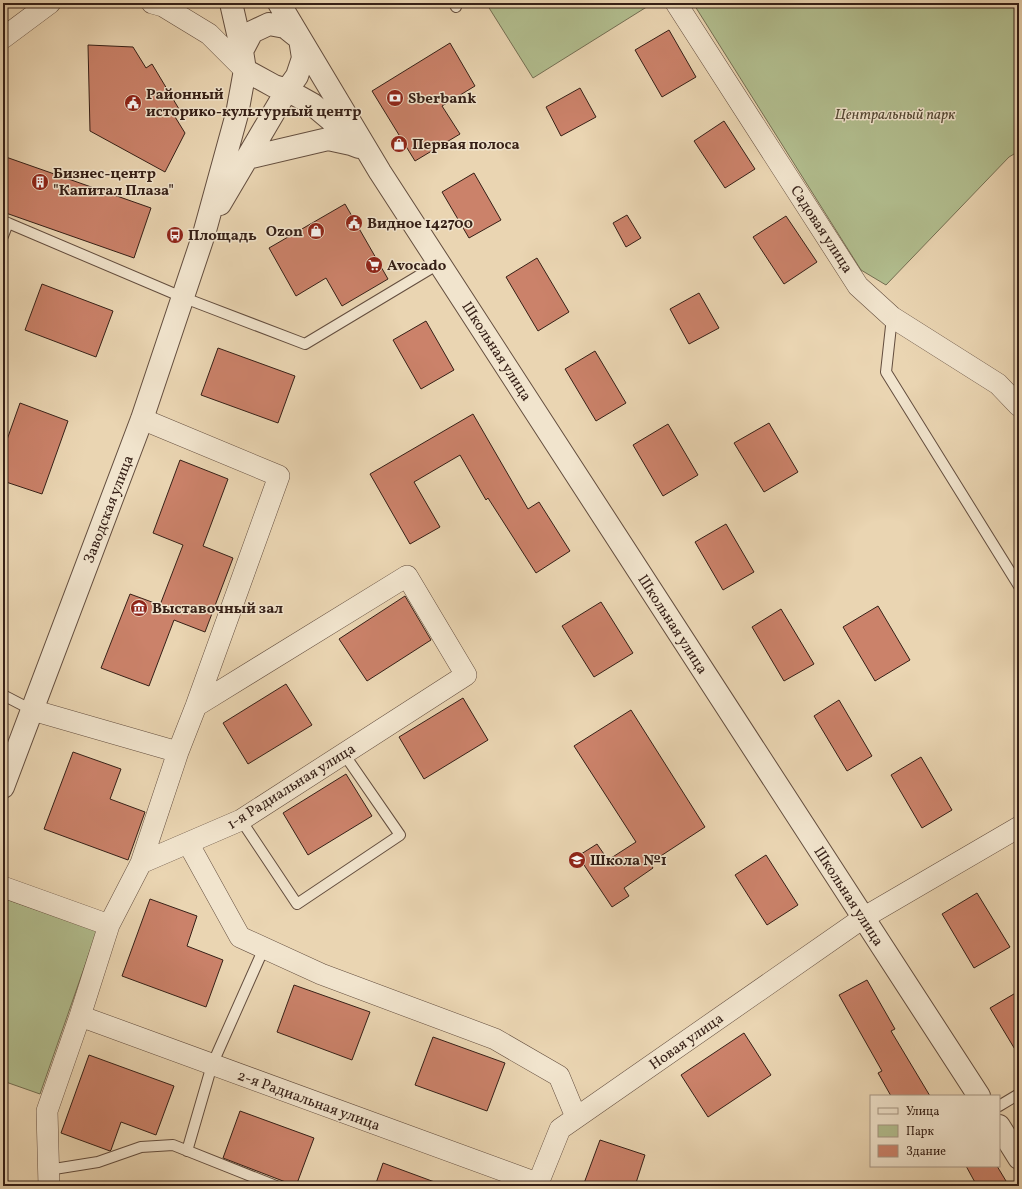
<svg xmlns="http://www.w3.org/2000/svg" width="1022" height="1189" viewBox="0 0 1022 1189" font-family="Vollkorn,serif">
  <rect width="100%" height="100%" fill="#ead5b2"/>
  <filter id="stains"><feTurbulence type="fractalNoise" baseFrequency=".005" numOctaves="4"/><feColorMatrix values="0 0 0 0 .2 0 0 0 0 .09 0 0 0 0 .02 0 0 0 .5 -.17"/></filter>
  <radialGradient id="worn" r=".72"><stop offset=".6" stop-color="#630" stop-opacity="0"/><stop offset="1" stop-color="#630" stop-opacity=".3"/></radialGradient>
  <path fill="#b2be8f" stroke="#746f53" d="M486 3H653L533 78Z
    M693 3H1019V151L1009 157 886 285 861 270Z
    M3 898 97 931 40 1094 3 1081Z"/>
  <path fill="#cb826a" stroke="#362017" d="M669 30 696 77 662 97 635 50Z
    M450 43 475 86 442 106 460 134 415 161 372 91Z
    M88 45 133 47 146 68 152 64 179 109 172 112 185 133 165 172 90 131Z
    M580 88 596 117 561 136 546 107Z
    M724 121 755 169 725 188 694 141Z
    M3 156 151 208 134 258 3 212Z
    M474 173 501 220 469 238 442 192Z
    M345 204 388 279 342 306 326 278 296 296 269 248Z
    M627 215 641 238 626 247 613 223Z
    M786 216 817 262 784 284 753 237Z
    M537 258 569 312 538 331 506 277Z
    M42 284 113 311 96 357 25 330Z
    M699 293 719 328 689 344 670 309Z
    M426 321 454 370 421 389 393 340Z
    M218 348 295 376 278 423 201 395Z
    M595 351 626 403 596 421 565 369Z
    M20 403 68 421 42 494 3 481V451Z
    M473 414 528 509 539 502 570 551 536 573 488 498 486 500 460 455 414 482 440 527 410 544 370 474Z
    M769 423 798 472 764 492 734 443Z
    M668 424 698 475 663 496 633 445Z
    M180 460 228 479 203 546 233 558 205 632 174 620 149 686 101 668 130 594 160 605 183 545 153 533Z
    M726 524 754 572 723 590 695 542Z
    M405 596 431 640 367 681 339 639Z
    M601 602 633 653 594 677 562 626Z
    M878 606 910 660 875 681 843 627Z
    M781 609 814 664 784 681 752 627Z
    M286 684 312 725 248 764 223 723Z
    M463 698 488 740 424 779 399 737Z
    M839 700 872 756 847 771 814 716Z
    M631 710 705 827 650 863 653 868 624 888 629 896 612 907 578 856 597 844 608 860 636 842 574 746Z
    M73 752 121 769 110 799 145 812 128 860 44 829Z
    M921 757 952 810 922 828 891 775Z
    M346 774 372 816 308 855 283 813Z
    M766 855 798 905 767 925 735 875Z
    M977 893 1010 947 974 968 942 914Z
    M150 899 197 916 187 946 223 960 206 1007 122 976Z
    M867 980 895 1029 891 1031 930 1096H891L878 1073 882 1071 839 995Z
    M294 985 370 1012 352 1060 277 1032Z
    M1019 991V1056L990 1008Z
    M744 1033 771 1075 708 1117 681 1075Z
    M433 1037 505 1063 487 1111 415 1085Z
    M89 1055 174 1086 156 1135 121 1122 111 1150 110 1151 61 1133Z
    M240 1111 314 1138 296 1186 223 1158Z
    M600 1140 645 1155 635 1186H583Z
    M383 1163 440 1184V1186H375Z
    M966 1166H997L1009 1186H977Z"/>
  <g fill="none" stroke-linecap="round" stroke-linejoin="round">
    <g stroke="#634d3e" stroke-width="12">
      <path id="service" d="M454 3 456 7
        M3 221 8 223 3 236
        M8 223 182 297 305 344 440 263
        M892 317 886 372 1019 586
        M3 695 32 710
        M241 820 297 904 400 835 344 754
        M999 1106 1019 1094
        M187 1151 212 1065 264 948
        M48 1170 98 1162 141 1147 173 1145 276 1186"/>
    </g>
    <g stroke="#634d3e" stroke-width="22">
      <path id="minor" d="M152 3 163 6 209 34 245 70
        M676 3 858 286 892 317 998 384 1019 406
        M3 38 50 3
        M32 710 178 752
        M188 843 240 937 321 974 495 1039 559 1076 576 1117
        M141 863 178 752 196 706 279 476 142 419
        M3 887 109 925
        M80 1016 537 1183
        M49 1186 47 1111 80 1016 109 925 141 863 241 820 466 675 407 576 196 706
        M537 1186 560 1129 863 918 1019 827"/>
    </g>
    <g stroke="#634d3e" stroke-width="24">
      <path id="tertiary" d="M279 3 380 172 979 1096
        M245 70 274 86 287 90 312 104 356 141
        M247 158 328 139 351 144 359 147
        M220 204 287 90 297 76 303 58 300 39 285 27 269 24 252 32 242 51
        M3 787 142 419 204 234 237 114 245 70 242 51 231 3
        M999 1126 1019 1158"/>
    </g>
    <use href="#service" stroke="#f1e4cd" stroke-width="10"/>
    <use href="#minor" stroke="#f1e4cd" stroke-width="21"/>
    <use href="#tertiary" stroke="#f1e4cd" stroke-width="22"/>
  </g>
  <defs>
    <g id="bank-disc" transform="scale(0.9)"><circle r="9.5" fill="#8f2418" stroke="#f1e4cd"/><path d="M-6-4H6V4H-6ZM0-2.3a2.3 2.3 0 1 0 0 4.6a2.3 2.3 0 1 0 0-4.6Z" fill="#fff"/></g>
    <g id="civic-disc" transform="scale(0.9)"><circle r="9.5" fill="#8f2418" stroke="#f1e4cd"/><path d="M-.6-6.5H3V-4.5H.6V-3L4-1V1h2V6H-6V1h2V-1L-.6-3ZM-1.2 2.5V6h2.4V2.5Z" fill="#fff"/></g>
    <g id="shop-disc" transform="scale(0.9)"><circle r="9.5" fill="#8f2418" stroke="#f1e4cd"/><path d="M-5-2.5h2.3a2.7 3.5 0 0 1 5.4 0H5L5.5 6h-11ZM-1.5-2.5h3a1.5 2.3 0 0 0-3 0Z" fill="#fff"/></g>
    <g id="building-disc" transform="scale(0.9)"><circle r="9.5" fill="#8f2418" stroke="#f1e4cd"/><path d="M-4-6H4V6H1V3H-1V6H-4ZM-2.5-4.3h1.7v1.8h-1.7ZM.8-4.3h1.7v1.8H.8ZM-2.5-1h1.7V.8h-1.7ZM.8-1h1.7V.8H.8Z" fill="#fff"/></g>
    <g id="bus-disc" transform="scale(0.9)"><circle r="9.5" fill="#8f2418" stroke="#f1e4cd"/><path d="M-5-6H5V4H4V6H2V4H-2V6H-4V4H-5ZM-3.5-4V0h7V-4ZM-3.5 1.2v1.5H-2V1.2ZM2 1.2v1.5H3.5V1.2Z" fill="#fff"/></g>
    <g id="supermarket-disc" transform="scale(0.9)"><circle r="9.5" fill="#8f2418" stroke="#f1e4cd"/><path d="M-6-5.5h2.5l.6 2H6L4.5 2H-2.5L-4.4-4H-6ZM-1.5 3.2a1.3 1.3 0 1 0 .1 0ZM3 3.2a1.3 1.3 0 1 0 .1 0Z" fill="#fff"/></g>
    <g id="museum-disc" transform="scale(0.9)"><circle r="9.5" fill="#8f2418" stroke="#f1e4cd"/><path d="M0-6L6-3V-2H-6V-3ZM-5-1h2V3h-2ZM-1-1h2V3h-2ZM3-1h2V3H3ZM-6 4H6V6H-6Z" fill="#fff"/></g>
    <g id="school-disc" transform="scale(0.9)"><circle r="9.5" fill="#8f2418" stroke="#f1e4cd"/><path d="M0-5L7-2L0 1L-7-2ZM-4 1L0 2.5L4 1V4Q0 6-4 4Z" fill="#fff"/></g>
  </defs>
  <g fill-rule="evenodd">
    <use href="#bank-disc" x="395" y="98"/>
    <use href="#civic-disc" x="133" y="103"/>
    <use href="#shop-disc" x="399" y="144"/>
    <use href="#building-disc" x="40" y="182"/>
    <use href="#civic-disc" x="354" y="223"/>
    <use href="#shop-disc" x="316" y="231"/>
    <use href="#bus-disc" x="175" y="235"/>
    <use href="#supermarket-disc" x="374" y="265"/>
    <use href="#museum-disc" x="139" y="608"/>
    <use href="#school-disc" x="577" y="860"/>
  </g>
  <g text-anchor="middle" stroke-width="3" stroke-linejoin="round" paint-order="stroke">
    <g font-size="15" font-weight="bold" fill="#362017" stroke="#f1e4cd" text-anchor="start">
      <text x="146" y="99">Районный<tspan x="146" dy="17">историко-культурный центр</tspan></text>
      <text x="408" y="103">Sberbank</text>
      <text x="412" y="149">Первая полоса</text>
      <text x="53" y="178">Бизнес-центр<tspan x="53" dy="17">"Капитал Плаза"</tspan></text>
      <text x="367" y="228">Видное 142700</text>
      <text x="303" y="236" text-anchor="end">Ozon</text>
      <text x="188" y="240">Площадь</text>
      <text x="387" y="270">Avocado</text>
      <text x="152" y="613">Выставочный зал</text>
      <text x="590" y="865">Школа №1</text>
    </g>
    <g font-size="15" font-style="italic" fill="#554835" stroke="#f1e4cd">
      <text x="895" y="119">Центральный парк</text>
    </g>
    <g font-size="15" fill="#362017" stroke="#f1e4cd">
      <text transform="translate(822 229) rotate(57)" y="5">Садовая улица</text>
      <text transform="translate(497 351) rotate(57)" y="5">Школьная улица</text>
      <text transform="translate(108 509) rotate(-69)" y="5">Заводская улица</text>
      <text transform="translate(673 624) rotate(57)" y="5">Школьная улица</text>
      <text transform="translate(291 786) rotate(-32)" y="5">1-я Радиальная улица</text>
      <text transform="translate(849 896) rotate(57)" y="5">Школьная улица</text>
      <text transform="translate(686 1041) rotate(-35)" y="5">Новая улица</text>
      <text transform="translate(309 1100) rotate(20)" y="5">2-я Радиальная улица</text>
    </g>
  </g>
  <rect width="1022" height="1189" fill="none" stroke="#ead5b2" stroke-width="16"/>
  <rect x="4" y="4" width="1014" height="1181" fill="none" stroke="#362017" stroke-width="2"/>
  <rect x="8" y="8" width="1006" height="1173" fill="none" stroke="#362017"/>
  <rect x="870" y="1095" width="130" height="72" fill="#f1e4cd" stroke="#a69684"/>
  <rect x="878" y="1108" width="20" height="6" fill="#f1e4cd" stroke="#a69684"/>
  <text x="906" y="1115" font-size="12" fill="#362017">Улица</text>
  <rect x="878" y="1125" width="20" height="12" fill="#b2be8f" stroke="#a69684"/>
  <text x="906" y="1135" font-size="12" fill="#362017">Парк</text>
  <rect x="878" y="1145" width="20" height="12" fill="#cb826a" stroke="#a69684"/>
  <text x="906" y="1155" font-size="12" fill="#362017">Здание</text>
  <rect width="100%" height="100%" filter="url(#stains)"/>
  <rect width="100%" height="100%" fill="url(#worn)"/>
</svg>
